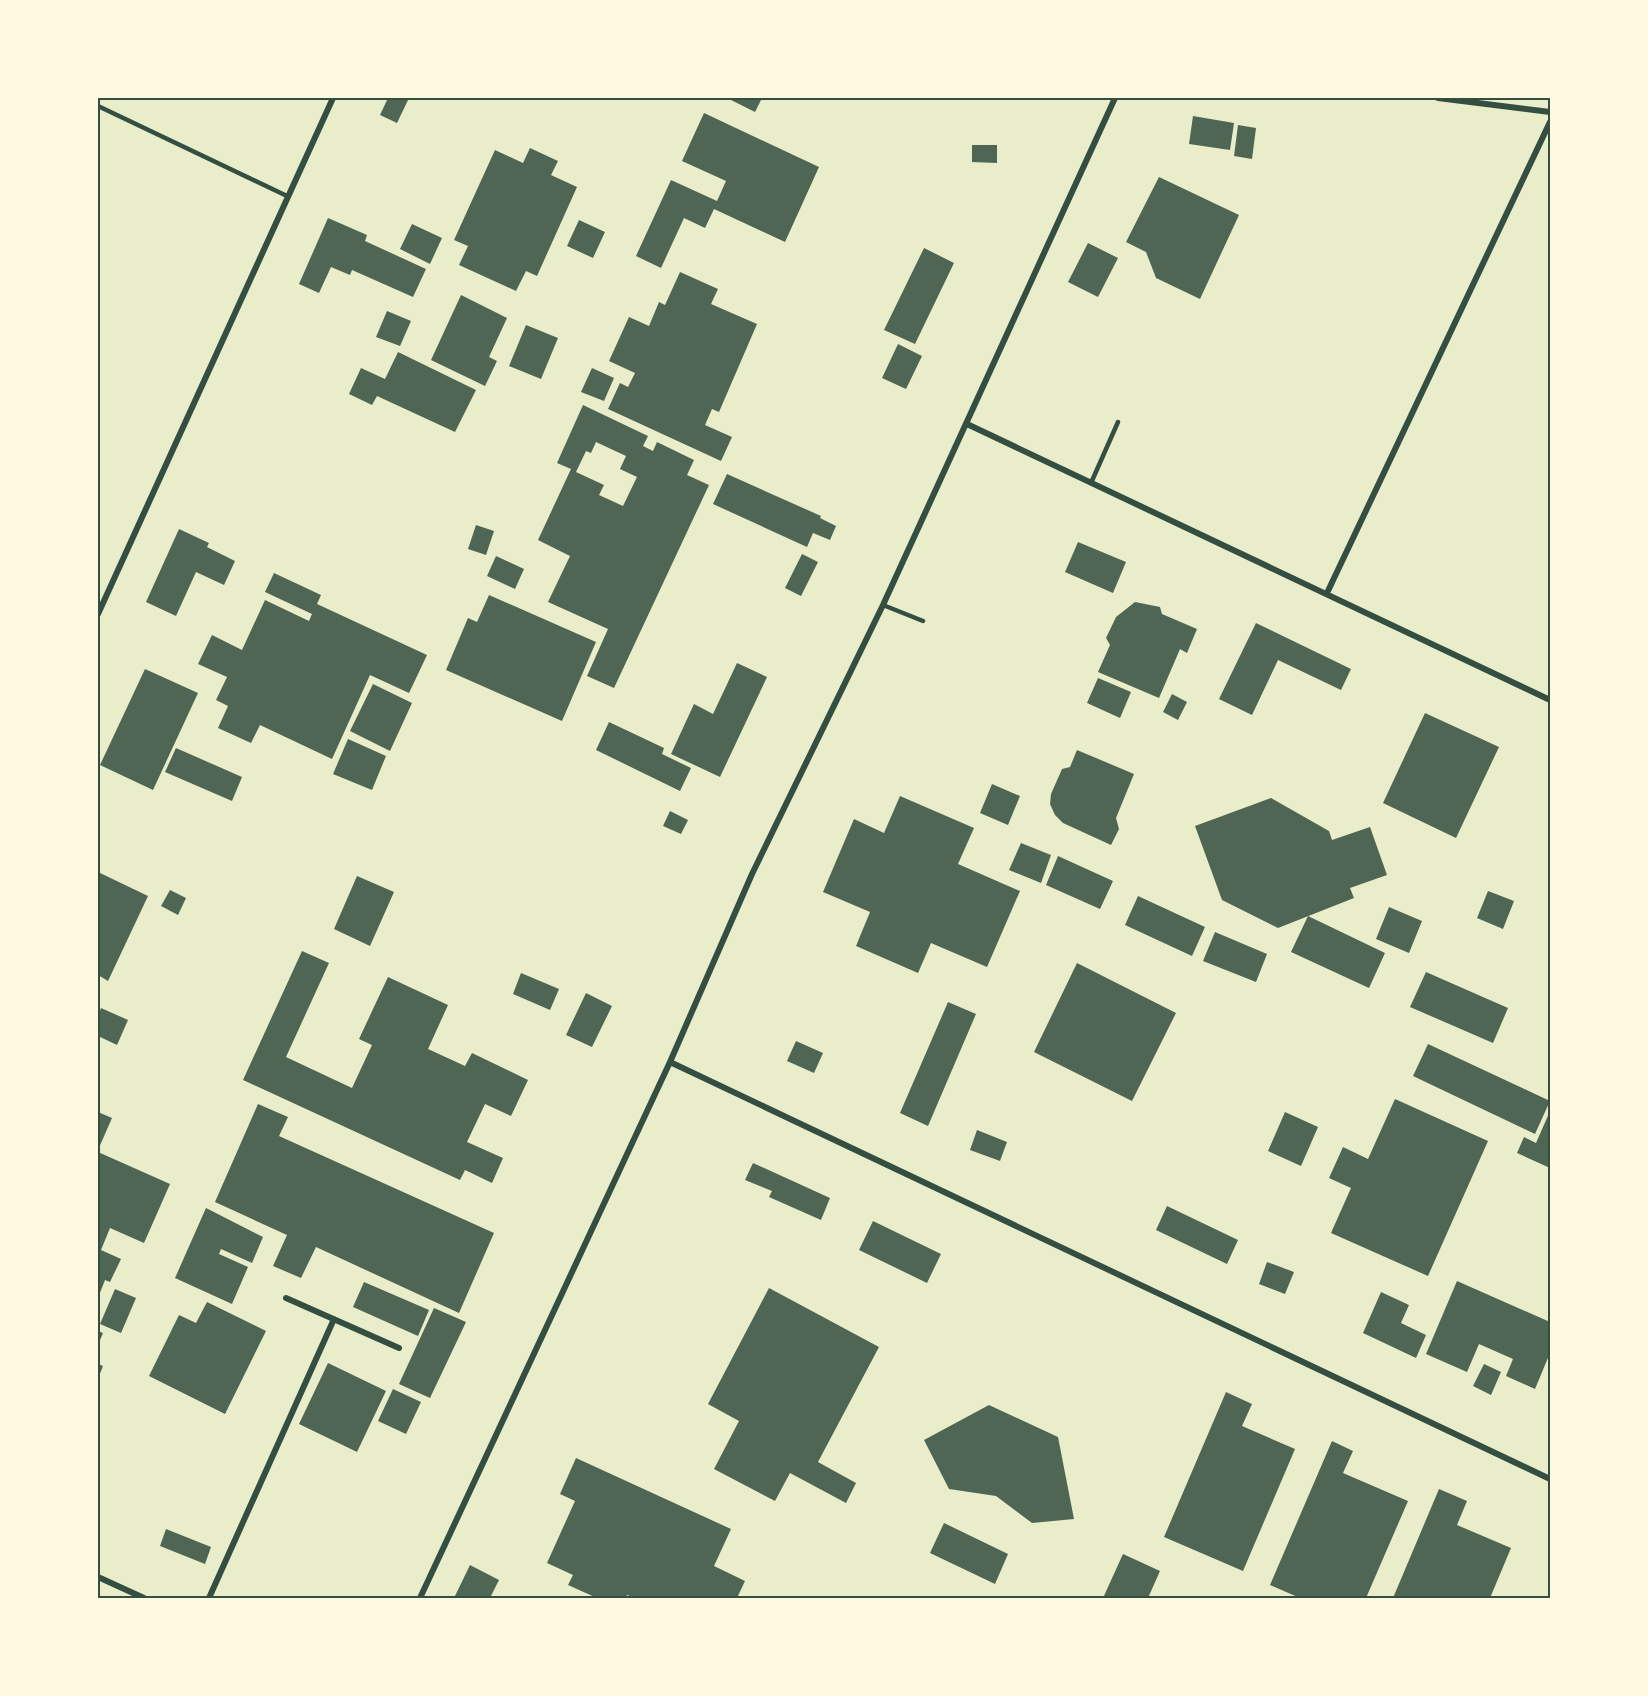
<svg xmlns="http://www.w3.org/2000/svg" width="1648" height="1696" viewBox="0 0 1648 1696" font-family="'Libre Baskerville',serif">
  <rect width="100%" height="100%" fill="#e9edc9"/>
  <path fill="#4f6655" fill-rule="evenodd" d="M388 98H409L397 123 380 115Z
    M727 98H762L755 112Z
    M704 113 819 167 785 242 714 209 705 228 684 218 661 268 636 256 671 180 717 201 726 181 682 161Z
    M1193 116 1234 123 1230 150 1189 144Z
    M1238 125 1256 128 1252 159 1234 156Z
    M972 145H997V163L972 162Z
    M530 148 558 161 551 175 577 187 537 276 526 271 516 291 459 265 468 246 454 240 495 150 523 163Z
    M1159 177 1239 215 1200 299 1156 278 1146 252 1126 242Z
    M328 218 367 235 365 241 426 269 413 297 352 270 350 275 331 267 319 293 299 284Z
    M579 220 605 232 593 258 567 246Z
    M412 224 442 238 430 264 400 249Z
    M1088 243 1118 258 1098 297 1068 282Z
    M924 248 954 263 915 344 884 330Z
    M680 272 718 289 711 304 757 324 719 412 712 409 705 425 732 437 721 461 608 409 620 383 628 387 635 373 609 361 629 317 649 326 659 302 665 305Z
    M461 295 507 318 489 357 497 361 485 386 431 360Z
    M387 311 411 321 400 346 376 337Z
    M526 325 558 338 541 379 509 366Z
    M898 344 922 356 906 389 882 378Z
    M398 352 476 390 455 432 377 396 372 405 349 394 361 368 385 379Z
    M592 368 614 378 604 401 581 392Z
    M583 405 648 436 643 446 653 451 657 442 694 460 687 475 709 485 614 688 587 676 608 629 548 602 570 556 538 540 571 469 557 463ZM596 442 626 456 620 469 637 477 623 506 599 495 604 485 576 472 586 451 591 453Z
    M727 474 821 516 820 518 836 526 830 540 813 533 807 547 713 504Z
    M476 525 494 531 486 555 468 549Z
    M179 529 209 543 207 547 235 561 224 585 196 572 176 616 146 602Z
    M1078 542 1126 562 1113 593 1065 572Z
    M802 554 818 562 801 596 785 588Z
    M496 556 524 569 515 589 487 576Z
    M274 573 321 595 317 604 427 655 409 693 370 675 332 759 260 725 251 743 218 728 228 706 216 700 227 677 198 664 212 635 242 650 265 600 309 621 312 614 265 592Z
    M489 595 596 642 562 721 446 670 468 618 477 622Z
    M1135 602 1160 607 1162 614 1197 629 1187 653 1180 649 1159 698 1098 672 1110 645 1106 638 1116 617Z
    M1256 623 1351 669 1341 690 1278 660 1252 715 1219 699Z
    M737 663 767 677 720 777 671 754 694 704 713 714Z
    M145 669 198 693 153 790 100 765Z
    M1098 678 1131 692 1120 718 1087 703Z
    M373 684 412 703 390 751 350 731Z
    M1172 694 1187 702 1178 720 1163 712Z
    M1425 713 1499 747 1456 838 1383 803Z
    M609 722 664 748 662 754 691 768 680 791 596 750Z
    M348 739 386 756 372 790 333 774Z
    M176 748 242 777 232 801 165 772Z
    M1077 750 1134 774 1116 818 1119 829 1111 845 1063 823 1055 815 1050 804 1051 794 1062 769 1070 767Z
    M992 784 1020 796 1008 825 980 813Z
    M900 796 974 828 958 864 1020 891 987 967 931 943 918 973 856 946 870 912 823 892 854 819 884 833Z
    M1271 798 1329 831 1332 840 1370 827 1387 875 1350 888 1354 898 1278 928 1222 900 1195 826Z
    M670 811 688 820 681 834 663 826Z
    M1021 843 1051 855 1041 883 1009 870Z
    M1058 856 1113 881 1100 909 1046 885Z
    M98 872 148 896 108 981 98 975Z
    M357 876 394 892 370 946 334 929Z
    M170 890 186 898 178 915 161 906Z
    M1488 891 1514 901 1503 929 1477 918Z
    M1138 896 1205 927 1192 956 1125 925Z
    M1389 907 1422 921 1409 953 1376 939Z
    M1308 916 1385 953 1369 988 1291 952Z
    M1215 932 1267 954 1256 982 1203 961Z
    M302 951 329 963 286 1057 352 1088 372 1045 359 1039 388 977 448 1005 428 1049 465 1066 472 1053 528 1080 511 1116 485 1104 467 1142 503 1158 492 1183 465 1170 460 1180 243 1080Z
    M1077 963 1176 1013 1132 1101 1034 1052Z
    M1426 972 1508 1008 1493 1043 1410 1007Z
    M521 973 559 989 550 1010 513 994Z
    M586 993 612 1006 592 1047 566 1035Z
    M948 1002 976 1014 928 1126 900 1113Z
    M101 1008 128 1020 117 1045 98 1036V1016Z
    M796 1041 823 1053 814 1073 787 1061Z
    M1428 1044 1550 1101 1535 1134 1413 1076Z
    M1395 1099 1488 1141 1428 1276 1331 1233 1351 1188 1329 1178 1343 1147 1368 1159Z
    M258 1104 288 1117 279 1136 494 1233 459 1313 316 1247 301 1278 273 1266 287 1235 215 1202Z
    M1550 1111V1168L1517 1153 1524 1137 1536 1143Z
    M98 1112 112 1118 98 1150Z
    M1285 1112 1318 1127 1301 1166 1268 1151Z
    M977 1130 1007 1142 1000 1161 970 1150Z
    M98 1152 170 1184 144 1243 110 1228 101 1250 121 1259 110 1282 105 1280 98 1298Z
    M753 1163 830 1198 821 1220 769 1197 772 1191 745 1180Z
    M1167 1206 1238 1240 1227 1264 1156 1230Z
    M206 1208 263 1237 252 1263 221 1249 219 1254 248 1267 232 1304 175 1278Z
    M873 1221 941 1254 927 1283 859 1250Z
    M1267 1262 1294 1272 1285 1294 1259 1284Z
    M1457 1281 1550 1322V1353L1535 1389 1506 1376 1513 1359 1479 1344 1467 1372 1426 1354Z
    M364 1282 429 1310 418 1336 353 1307Z
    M769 1288 879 1347 818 1462 856 1483 846 1503 790 1473 775 1501 714 1469 739 1421 708 1404Z
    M115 1289 136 1298 121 1333 100 1324Z
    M1381 1292 1409 1305 1401 1323 1426 1335 1416 1358 1363 1333Z
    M207 1302 266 1331 225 1414 149 1376 179 1315 196 1323Z
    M434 1308 466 1322 430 1398 399 1384Z
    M98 1331 103 1333 98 1345Z
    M328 1363 386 1391 357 1452 299 1424Z
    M98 1364 103 1366 98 1379Z
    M1484 1364 1501 1372 1491 1395 1473 1386Z
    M393 1389 421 1402 406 1434 378 1421Z
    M1226 1392 1252 1404 1242 1426 1295 1449 1243 1571 1164 1537Z
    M989 1405 1058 1437 1074 1519 1032 1523 996 1496 949 1489 924 1440Z
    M1332 1441 1353 1451 1343 1473 1408 1501 1366 1598H1300L1270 1585Z
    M576 1458 731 1529 714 1566 745 1581 737 1598H635L627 1595 626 1598H597L568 1585 573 1575 547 1563 575 1501 560 1494Z
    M1439 1489 1467 1501 1457 1525 1511 1548 1490 1598H1393Z
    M944 1523 1008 1554 995 1584 930 1553Z
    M166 1529 211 1547 205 1564 160 1546Z
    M1123 1554 1160 1571 1148 1598H1103Z
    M470 1565 499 1580 490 1598H454Z"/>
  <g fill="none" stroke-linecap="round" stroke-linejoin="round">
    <path stroke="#344e41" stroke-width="4.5" d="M98 106 287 196
      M1091 483 1118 422
      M883 605 923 621"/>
    <path stroke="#344e41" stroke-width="6" d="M1438 98 1550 112
      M967 424 1550 700
      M1327 593 1550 122
      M98 614 333 98
      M670 1062 1550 1479
      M286 1298 399 1348
      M98 1577 144 1598
      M209 1598 334 1319
      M420 1598 670 1062 752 874 883 605 1115 98"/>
  </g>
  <rect width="1648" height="1696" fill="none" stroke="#fefae0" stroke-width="198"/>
  <rect x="99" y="99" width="1450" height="1498" fill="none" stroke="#344e41" stroke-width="2"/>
</svg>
